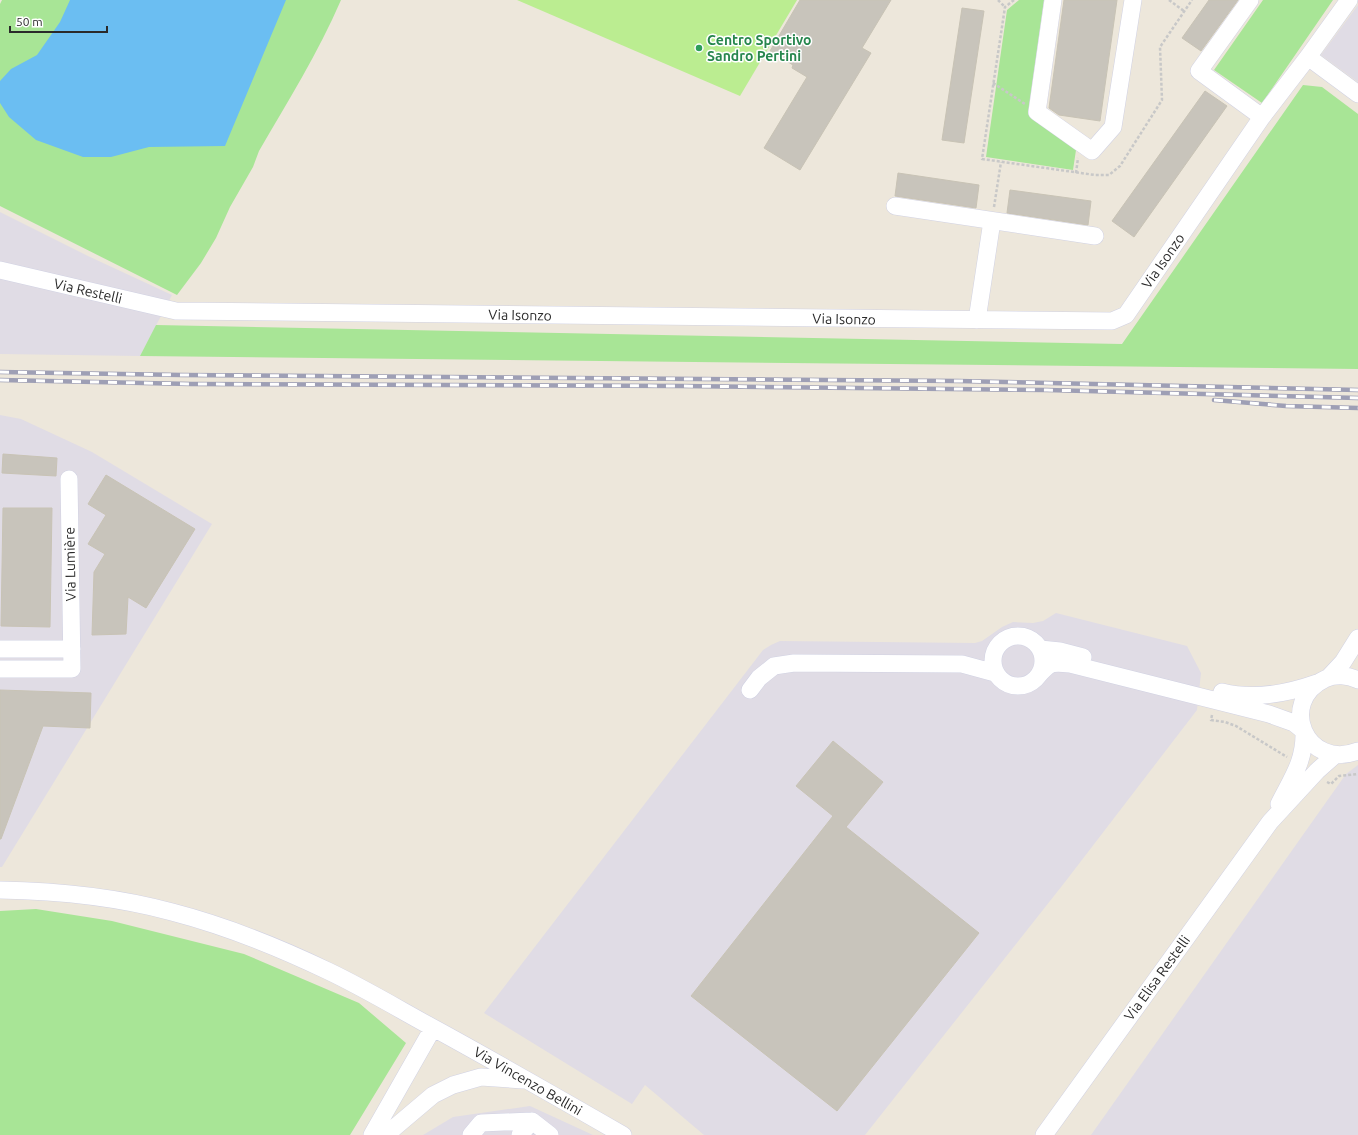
<svg xmlns="http://www.w3.org/2000/svg" width="1358" height="1135" viewBox="0 0 1358 1135" font-family="Ubuntu,sans-serif">
  <rect width="100%" height="100%" fill="#ede7db"/>
  <path fill="#e0dce5" d="M1358 5V82L1321 55Z
    M0 212 88 256 172 295 140 356 0 354Z
    M0 415 21 419 92 452 212 524 2 867H0Z
    M1056 613 1187 646 1201 673 1197 710 1065 882 865 1135H704L645 1085 632 1104 484 1013 763 650 771 645 780 641 975 643 982 641 1002 627 1013 622 1033 623 1043 621Z
    M1358 765V1135H1091L1346 774Z
    M530 1106 593 1135H423L453 1117Z"/>
  <path fill="#a8e596" d="M2 0H341C318 53 288 101 259 151L253 167 230 207 216 238 201 263 177 295 0 206V4Z
    M1019 0H1044L1028 114 1076 150 1073 170 986 157 1007 10Z
    M1263 0H1333L1262 103 1214 70Z
    M1303 85 1322 87 1358 114V369L140 356 156 325 1122 344Z
    M36 909 112 921 244 954 359 1003 406 1043 350 1135H0V911Z"/>
  <path fill="#bbed91" d="M517 0H797L740 96Z"/>
  <path fill="#6bbef2" d="M70 0H286L225 146 149 147 111 157H83L36 140 9 117 0 103V81L11 69 37 55 60 22Z"/>
  <path fill="#c8c4bb" stroke="#c8c3b5" d="M800 0H891L862 48 871 53 800 170 764 148 807 77 792 68 793 65 770 51Z
    M1064 0H1117L1100 121 1059 115 1049 108Z
    M1209 0H1238L1201 51 1182 38Z
    M962 8 984 11 964 143 942 140Z
    M1205 91 1227 106 1134 237 1112 221Z
    M898 173 979 185 976 208 895 196Z
    M1010 190 1091 201 1088 225 1007 213Z
    M3 454 57 458 56 476 2 473Z
    M106 475 195 529 146 608 128 597 126 634 92 635 94 572 105 554 88 544 106 515 88 504Z
    M3 508H52L50 627 1 626Z
    M0 690 91 693 90 728 43 726 1 839H0Z
    M833 741 883 782 846 827 979 933 837 1111 691 996 833 816 796 786Z"/>
  <g fill="none" stroke-linecap="round" stroke-linejoin="round">
    <g stroke="#d1d2e3" stroke-width="18">
      <path id="minor" d="M1053 0 1037 112 1092 151 1113 127 1133 0
        M1250 0 1199 71 1262 117
        M1308 57 1358 94
        M895 206 1095 236
        M0 270 176 311 1112 321 1126 315 1262 117 1308 57 1349 0
        M977 320 992 221
        M993 661a25 25 0 1 1 50 0a25 25 0 1 1-50 0Z
        M0 649H72
        M1040 649 1060 651 1083 657
        M0 669H72L69 479
        M1038 676C1050 662 1052 662 1070 664L1269 714 1294 723 1304 731C1305 761 1292 778 1279 804
        M1329 677 1343 662 1358 638
        M1358 680C1348 675 1335 674 1325 679 1277 702 1306 771 1358 751
        M750 690 759 678 774 666 794 663 962 664 995 673
        M1222 692C1254 700 1286 694 1317 683
        M0 890C57 891 117 897 172 912 226 926 278 947 328 971 366 989 402 1011 439 1031 501 1065 562 1100 623 1135
        M372 1135 433 1028
        M388 1135 394 1128 433 1095 453 1085 481 1077 523 1080
        M471 1135 481 1123 532 1121
        M520 1135 532 1121 550 1135
        M1044 1135 1270 822 1317 771 1335 755"/>
    </g>
    <path stroke="#c8c8c8" stroke-width="2.5" stroke-dasharray="3 2" stroke-linecap="butt" d="M998 0 1005 7
      M1014 0 1005 7 982 159 1095 175H1109L1120 166 1162 100 1160 47 1192 0
      M1169 0 1184 11
      M993 83 1025 104
      M1076 173 1078 158
      M994 207 1001 162
      M1212 715 1211 720 1225 722 1236 726 1287 757
      M1327 782 1331 784 1339 776 1358 774"/>
    <use href="#minor" stroke="#fff" stroke-width="17"/>
    <g stroke="#9e9fb5" stroke-width="4.5">
      <path id="rail" d="M0 372 182 375 958 381 1358 390
        M0 380 191 384 681 386 1047 390 1358 398
        M1214 400 1286 406 1358 408"/>
    </g>
    <use href="#rail" stroke="#fff" stroke-width="3" stroke-dasharray="9" stroke-linecap="butt"/>
  </g>
  <circle fill="#2e9e5b" stroke="#fff" stroke-width="1.5" cx="699" cy="48" r="4"/>
  <g text-anchor="middle" stroke-width="3" stroke-linejoin="round" paint-order="stroke">
    <g font-size="14" font-weight="bold" fill="#27864d" stroke="#fff" text-anchor="start">
      <text x="707" y="45">Centro Sportivo<tspan x="707" dy="16">Sandro Pertini</tspan></text>
    </g>
    <g font-size="14" fill="#2a2a2a" stroke="#fff">
      <text transform="translate(1163 261) rotate(-55)" y="5">Via Isonzo</text>
      <text transform="translate(88 291) rotate(13)" y="5">Via Restelli</text>
      <text transform="translate(520 315) rotate(1)" y="5">Via Isonzo</text>
      <text transform="translate(844 319) rotate(1)" y="5">Via Isonzo</text>
      <text transform="translate(70 564) rotate(-91)" y="5">Via Lumière</text>
      <text transform="translate(1157 978) rotate(-54)" y="5">Via Elisa Restelli</text>
      <text transform="translate(528 1081) rotate(30)" y="5">Via Vincenzo Bellini</text>
    </g>
  </g>
  <path d="M10 26v6h97v-6" fill="none" stroke="#2a2a2a" stroke-width="2"/>
  <text x="16" y="26" font-size="12" fill="#2a2a2a" stroke="#ffffff" stroke-width="3" paint-order="stroke">50 m</text>
</svg>
